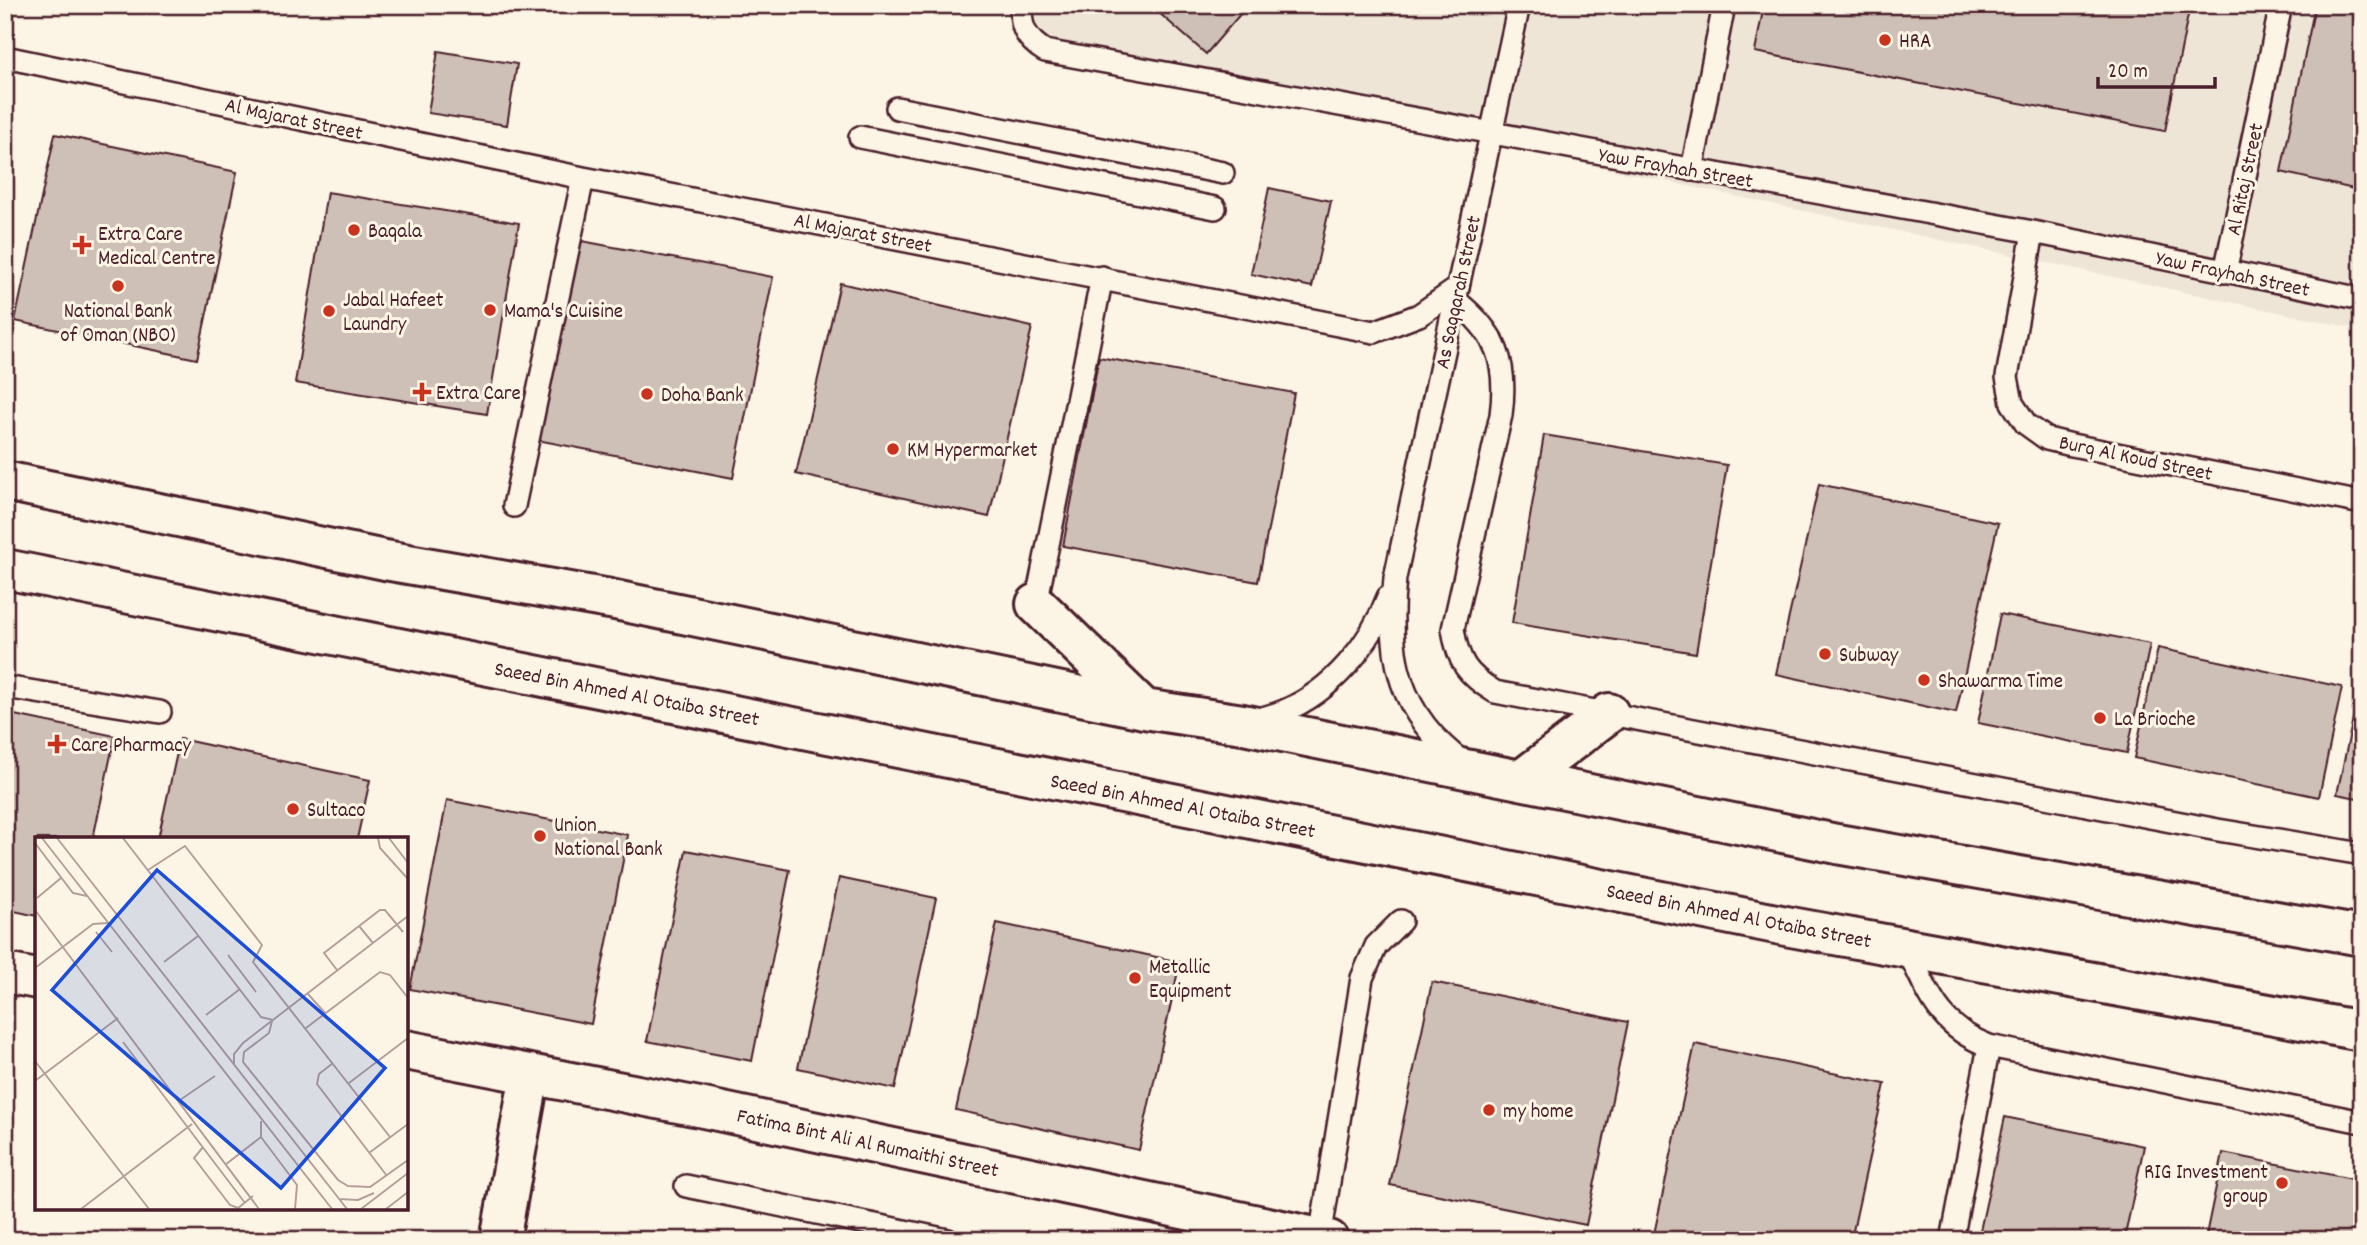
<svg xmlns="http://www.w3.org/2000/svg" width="2367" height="1245" viewBox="0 0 2367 1245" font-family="Dekko,sans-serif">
  <rect width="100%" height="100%" fill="#fcf5e5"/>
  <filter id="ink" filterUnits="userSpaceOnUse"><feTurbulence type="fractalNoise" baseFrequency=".0143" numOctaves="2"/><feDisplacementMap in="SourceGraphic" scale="14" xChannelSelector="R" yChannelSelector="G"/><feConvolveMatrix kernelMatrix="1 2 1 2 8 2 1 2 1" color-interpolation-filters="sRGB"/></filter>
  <g filter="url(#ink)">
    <path fill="#eee5d7" d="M1026 5H2362V330L1528 152 1268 102 1021 42Z"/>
    <path fill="#cfc0b7" stroke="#4a1f2b" stroke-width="2" d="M1150 5H1248L1206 54Z
      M1338 5H1358L1350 15Z
      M1764 5H2190L2165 131 1755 52Z
      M2315 5H2362V191L2281 172Z
      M438 51 517 64 507 125 428 113Z
      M55 134 237 172 197 359 15 321Z
      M1269 188 1331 201 1312 287 1251 274Z
      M327 192 519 223 487 414 295 383Z
      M571 239 773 277 733 478 532 439Z
      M840 283 1032 327 989 517 796 474Z
      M1099 357 1294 393 1258 582 1063 546Z
      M1544 435 1727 465 1696 653 1512 623Z
      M1819 484 1998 523 1956 713 1776 674Z
      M2000 614 2150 644 2127 753 1978 723Z
      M2158 648 2342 687 2319 797 2134 758Z
      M2359 690 2362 691V799L2337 794Z
      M5 713 115 736 93 839H37V916L5 909Z
      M180 739 370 780 357 839H158Z
      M447 800 628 835 591 1024 410 989Z
      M686 850 790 870 752 1061 647 1041Z
      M839 878 936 898 895 1089 798 1068Z
      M997 923 1180 962 1139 1150 956 1110Z
      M1432 982 1628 1022 1586 1225 1390 1185Z
      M1695 1044 1885 1084 1851 1240H1679L1654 1234Z
      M2005 1117 2144 1146 2124 1240H1978Z
      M2223 1153 2362 1181V1217L2357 1240H2205Z"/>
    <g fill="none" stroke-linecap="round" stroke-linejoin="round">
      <g stroke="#4a1f2b" stroke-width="26">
        <path id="lane" d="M1022 5C1019 27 1027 40 1045 51L2033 232 2362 299
          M5 57 583 178 1374 332 1419 315 1458 288
          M897 108 1223 173
          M860 137 1215 208
          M1692 170 1724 5
          M2033 232 2007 377 2012 403 2026 424 2047 439 2072 445 2362 503
          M2225 272 2281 5
          M1455 300C1497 333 1508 362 1501 415L1453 629C1458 662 1467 675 1495 692L2218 830 2362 854
          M514 506 583 178
          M1036 604 1102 277
          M5 687 160 712
          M1252 721C1263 718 1274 715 1284 711 1332 691 1370 645 1388 597
          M1464 763C1398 714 1387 657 1395 578L1519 5
          M1906 947C1929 993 1937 1026 1989 1046L2362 1122
          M686 1186 948 1240
          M1320 1238 1362 978 1376 946 1401 921
          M1952 1240 1989 1046"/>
      </g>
      <g stroke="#4a1f2b" stroke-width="44">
        <path id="street" d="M5 973 37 979
          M406 1050 699 1107 1329 1240
          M500 1240 530 1074"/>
      </g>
      <g stroke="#4a1f2b" stroke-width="44">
        <path id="secondary" d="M5 481 385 560 610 599 1144 709 1243 724 1837 844 2362 936
          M5 569 1791 927 2362 1031
          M1036 604 1144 709
          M1521 780 1609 713"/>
      </g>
      <use href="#lane" stroke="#fcf5e5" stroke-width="21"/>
      <use href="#street" stroke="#fcf5e5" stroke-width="38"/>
      <use href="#secondary" stroke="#fcf5e5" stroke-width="38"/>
    </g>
  </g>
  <g fill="#c8321e" stroke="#fcf5e5" stroke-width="2.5">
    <circle cx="1885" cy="40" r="7"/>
    <circle cx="354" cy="230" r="7"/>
    <path d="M78.5 234.5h7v7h7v7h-7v7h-7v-7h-7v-7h7z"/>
    <circle cx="118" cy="286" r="7"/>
    <circle cx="490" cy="310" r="7"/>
    <circle cx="329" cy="311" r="7"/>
    <path d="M418.5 381.5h7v7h7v7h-7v7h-7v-7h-7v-7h7z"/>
    <circle cx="647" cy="394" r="7"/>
    <circle cx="893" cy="449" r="7"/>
    <circle cx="1825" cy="654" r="7"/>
    <circle cx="1924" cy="680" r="7"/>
    <circle cx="2100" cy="718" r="7"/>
    <path d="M53.5 733.5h7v7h7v7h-7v7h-7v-7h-7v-7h7z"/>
    <circle cx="293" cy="809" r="7"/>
    <circle cx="540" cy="836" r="7"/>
    <circle cx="1135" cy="978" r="7"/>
    <circle cx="1489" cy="1110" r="7"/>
    <circle cx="2282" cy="1183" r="7"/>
  </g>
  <g text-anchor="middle" stroke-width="6" stroke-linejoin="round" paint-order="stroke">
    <g font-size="21" fill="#4a1f2b" stroke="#fcf5e5" text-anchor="start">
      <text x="1899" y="47">HRA</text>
      <text x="368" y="237">Baqala</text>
      <text x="98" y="240">Extra Care<tspan x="98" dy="24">Medical Centre</tspan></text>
      <text x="343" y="306">Jabal Hafeet<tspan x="343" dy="24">Laundry</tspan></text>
      <text x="118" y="317" text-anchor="middle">National Bank<tspan x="118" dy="24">of Oman (NBO)</tspan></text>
      <text x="504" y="317">Mama's Cuisine</text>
      <text x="436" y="399">Extra Care</text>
      <text x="661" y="401">Doha Bank</text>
      <text x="907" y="456">KM Hypermarket</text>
      <text x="1839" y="661">Subway</text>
      <text x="1938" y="687">Shawarma Time</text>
      <text x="2114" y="725">La Brioche</text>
      <text x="71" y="751">Care Pharmacy</text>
      <text x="307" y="816">Sultaco</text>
      <text x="554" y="831">Union<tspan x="554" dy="24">National Bank</tspan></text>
      <text x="1149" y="973">Metallic<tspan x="1149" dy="24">Equipment</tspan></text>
      <text x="1503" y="1117">my home</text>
      <text x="2268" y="1178" text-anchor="end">RIG Investment<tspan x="2268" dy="24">group</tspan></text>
    </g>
    <g font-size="21" fill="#4a1f2b" stroke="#fcf5e5">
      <text transform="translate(294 118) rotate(12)" y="7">Al Majarat Street</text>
      <text transform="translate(1676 167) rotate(10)" y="7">Yaw Frayhah Street</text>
      <text transform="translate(2244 179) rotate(-78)" y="7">Al Ritaj Street</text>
      <text transform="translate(863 232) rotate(11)" y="7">Al Majarat Street</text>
      <text transform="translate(2233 273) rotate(12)" y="7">Yaw Frayhah Street</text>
      <text transform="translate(1457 292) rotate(-78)" y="7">As Saqqarah Street</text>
      <text transform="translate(2136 457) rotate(12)" y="7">Burq Al Koud Street</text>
      <text transform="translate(627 693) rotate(11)" y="7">Saeed Bin Ahmed Al Otaiba Street</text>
      <text transform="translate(1183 805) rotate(11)" y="7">Saeed Bin Ahmed Al Otaiba Street</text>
      <text transform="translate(1739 915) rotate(11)" y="7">Saeed Bin Ahmed Al Otaiba Street</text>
      <text transform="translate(868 1142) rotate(12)" y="7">Fatima Bint Ali Al Rumaithi Street</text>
    </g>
  </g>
  <g transform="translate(35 837)">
    <rect width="373" height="373" fill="#fcf5e5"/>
    <path fill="none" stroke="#b59f9b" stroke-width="2" d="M7 1 297 372M22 1 312 372M88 1 226 180 238 183M343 1 345 11 373 42M354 1 373 26M0 6 38 56 52 59M113 33 150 9 227 108 218 125 355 300M2 61 26 41M0 73 224 372M324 89 338 106M61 95 77 115M193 118 221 155M129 125 163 99M0 131 58 87 73 86M302 133 289 116 345 73H350L368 95M273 157 290 176M171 178 205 152M237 184 234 196 209 215 208 225 303 343 313 349 335 350 373 323M271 191 345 135 355 138 373 161M88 205 210 366M0 224 114 372M298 226 284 237 282 247 352 339M199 228V217L208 206 373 79M0 244 83 181M314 246 373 201M145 263 180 239M226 284V300L262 348 260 372M168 310 159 321 195 368 203 371 218 359M334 316 373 287M190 328 226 300M304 362 323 363 339 356M46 372 157 287M326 372 373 336M351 372 373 355"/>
    <path fill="#1d4ed8" fill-opacity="0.15" stroke="#1d4ed8" stroke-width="3.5" d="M122 33 350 231 246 351 17 153Z"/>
    <rect width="373" height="373" fill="none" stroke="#4a1f2b" stroke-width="3.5"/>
  </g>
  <rect width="2367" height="1245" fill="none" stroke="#fcf5e5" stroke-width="28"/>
  <rect x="14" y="14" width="2339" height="1217" fill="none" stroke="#4a1f2b" stroke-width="2.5" filter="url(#ink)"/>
  <path d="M2098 77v10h117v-10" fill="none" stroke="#4a1f2b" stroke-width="3.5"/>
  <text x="2108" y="77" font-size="21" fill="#4a1f2b" stroke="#fcf5e5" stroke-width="5" paint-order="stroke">20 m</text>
</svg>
